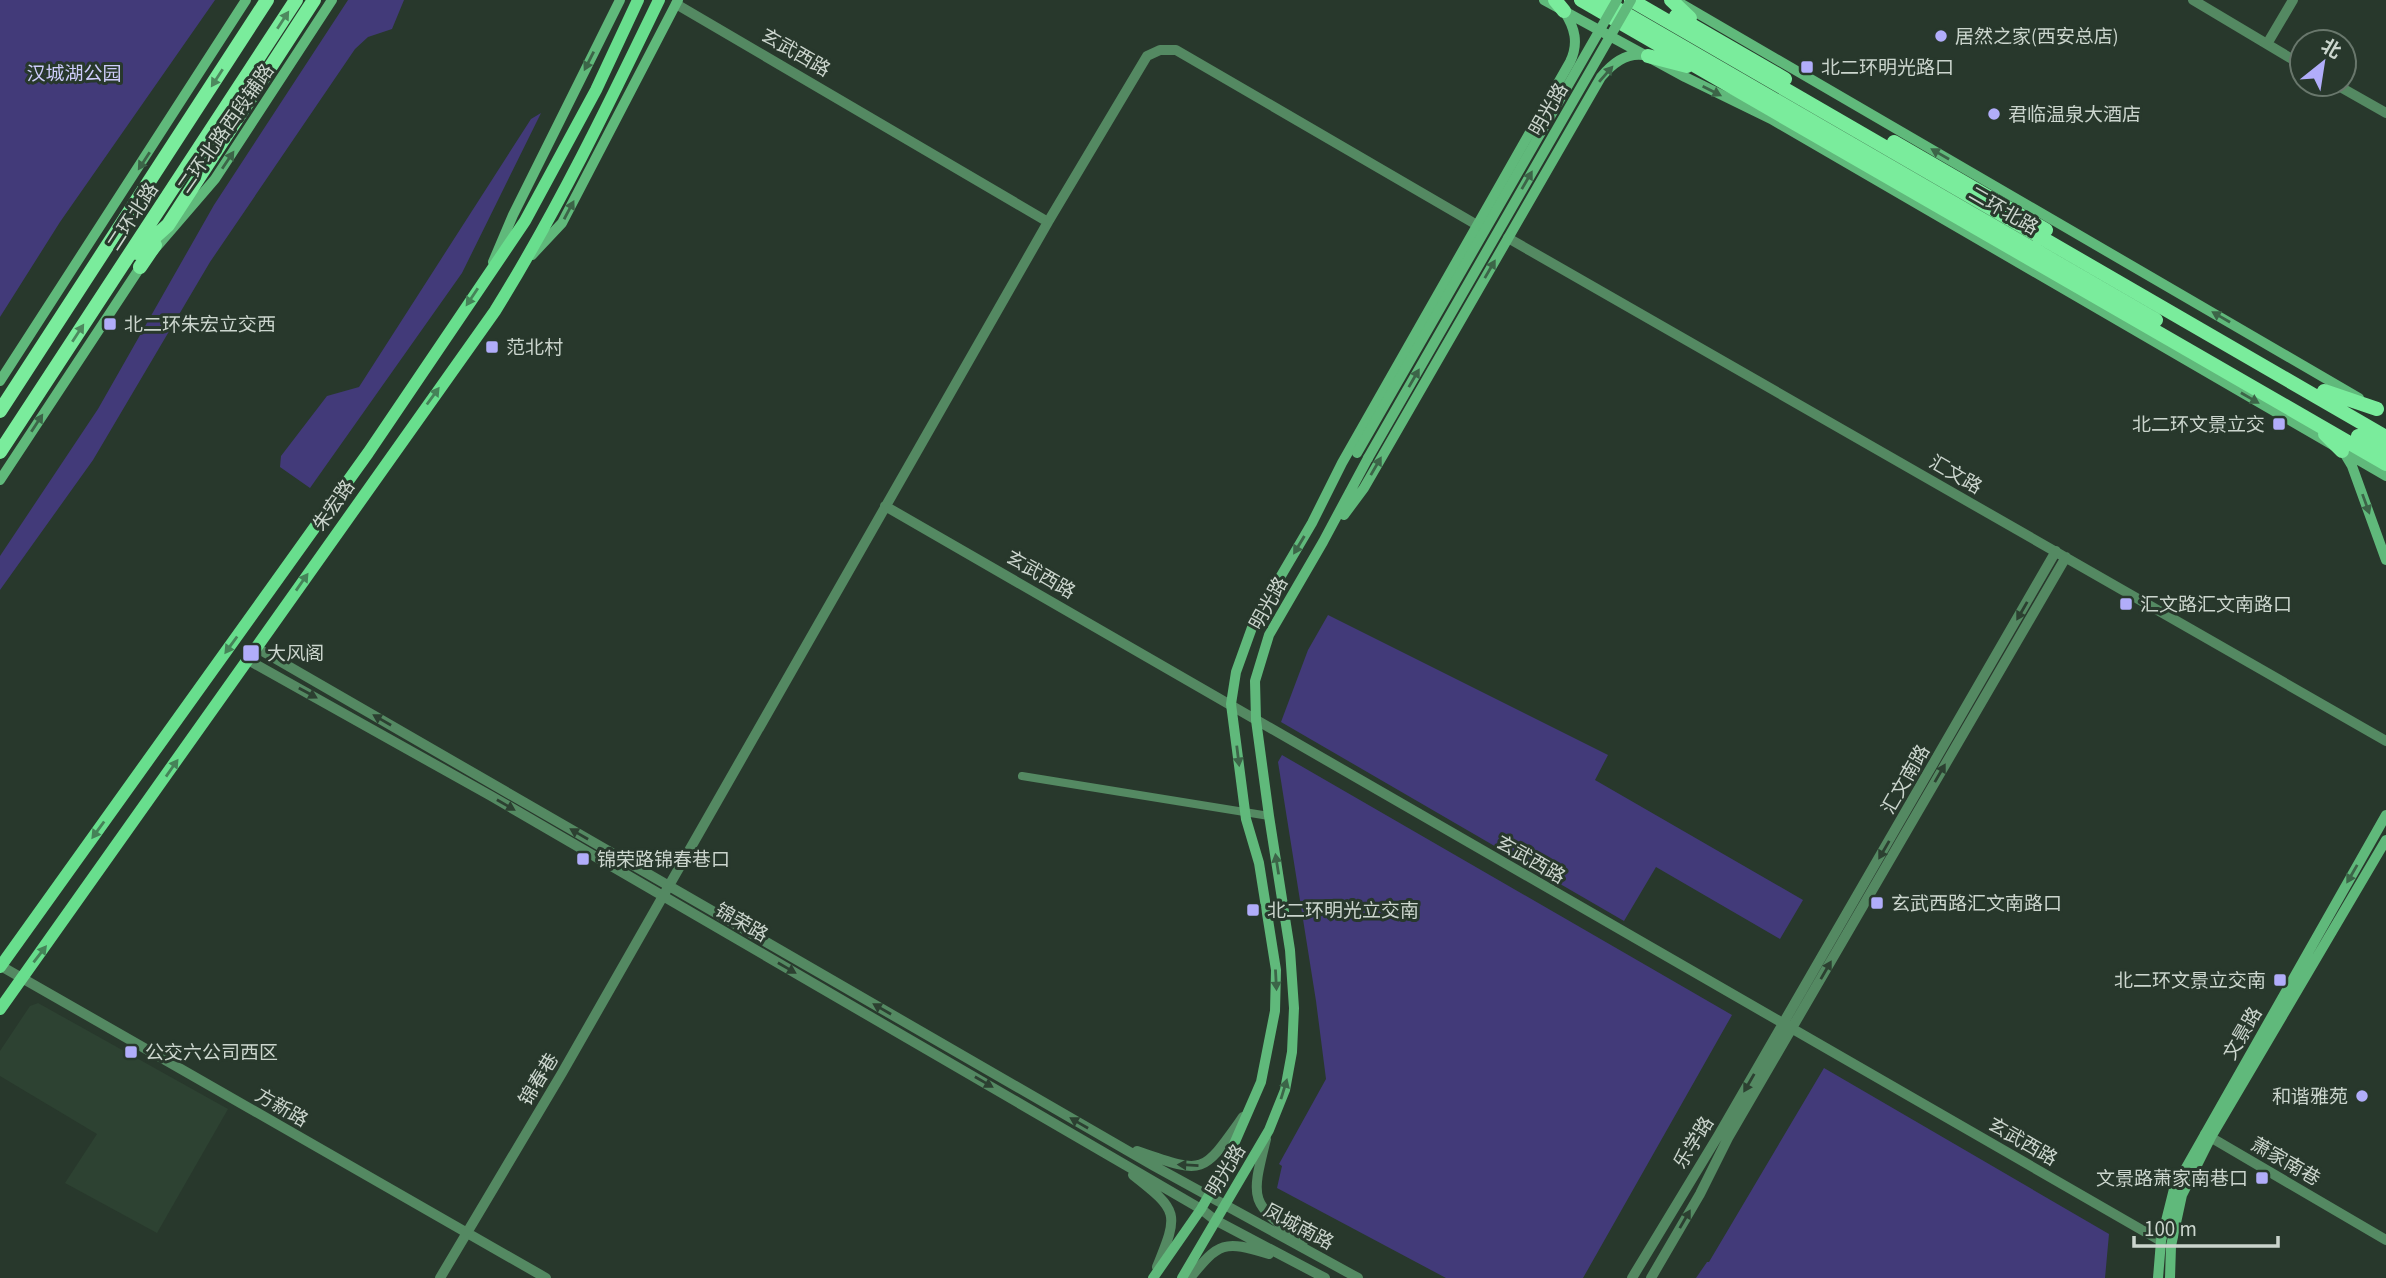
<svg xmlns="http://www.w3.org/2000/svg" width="2386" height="1278" viewBox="0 0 2386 1278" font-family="'Source Sans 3','Noto Sans SC',sans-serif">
  <rect width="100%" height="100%" fill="#28382c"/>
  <path fill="#2d4232" d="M38 1003 228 1109 157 1233 65 1183 97 1134 0 1076V1051L30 1006Z"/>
  <path fill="#423a79" d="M0 0H215L60 222 0 317Z
    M348 0H404L392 29 368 37 355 49 210 262 93 460 0 590V556L98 409 214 205Z
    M541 113 462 273 310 488 280 467 281 456 327 396 359 387 531 119Z
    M1328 615 1608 755 1595 780 1803 900 1780 939 1656 867 1624 921 1281 722 1308 650Z
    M1282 755 1732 1015 1583 1278H1446L1277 1188 1282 1166 1279 1164 1326 1079 1316 1001 1278 762Z
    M1824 1068 2109 1234 2105 1278H1696L1707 1262H1709Z"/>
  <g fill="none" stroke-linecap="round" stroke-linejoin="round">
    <path stroke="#548962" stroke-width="8" d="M1022 776 1269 816"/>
    <path stroke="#548962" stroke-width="10" d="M2193 0 2302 65
      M2267 44 2293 0
      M2335 84 2386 113
      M1048 222 1147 56 1160 50H1176L1477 225
      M1508 238 2386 741
      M885 506C1311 749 1734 998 2161 1241
      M257 648 1154 1166 1358 1278
      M248 660 491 796 1201 1209 1215 1220 1325 1278
      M1 966 546 1278
      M2205 1134 2386 1240
      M1266 1139C1250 1203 1250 1202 1303 1242
      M1137 1151C1205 1174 1201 1176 1243 1117
      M1133 1175C1179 1211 1179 1213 1157 1267
      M440 1278 562 1073 1048 222 676 4
      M1190 1278C1219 1242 1224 1240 1269 1254
      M1632 1278 1718 1136 2056 551
      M1651 1278 1700 1194 1728 1138 2066 557"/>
    <path stroke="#60b97b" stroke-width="10" d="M1544 0 1685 77 1771 119 2386 476
      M1680 3 2359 398
      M153 251 215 179 332 0
      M532 255 562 223 678 0
      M493 262 513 215 620 0
      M0 381 246 0
      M2346 456 2352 466 2386 560
      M0 480 143 263
      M1344 515 1364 488 1601 77C1612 64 1625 53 1643 55
      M1153 1278 1201 1209 1221 1174 1261 1082 1275 1011 1276 970 1259 863 1246 819 1231 704 1236 672 1254 622 1312 523 1342 463 1570 62C1579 43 1575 28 1564 11
      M1182 1278 1269 1130 1285 1090 1292 1052 1294 1008 1290 950 1269 816 1256 720 1255 681 1269 635 1323 542 1368 458
      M2158 1278 2161 1241 2174 1189 2386 815
      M2170 1278 2171 1246 2182 1195 2211 1137 2386 840"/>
    <path stroke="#68de8d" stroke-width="12" d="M0 967 368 453 525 221 596 90 638 0
      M0 1009 495 311C557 211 608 106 659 0"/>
    <path stroke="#7aec9c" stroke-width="14" d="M1555 0 1564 11
      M1581 0 2386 464
      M1602 0 2156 320
      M1631 0 2386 437
      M1671 0 1690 18
      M1676 16 1785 79
      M1648 56 1687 66
      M1894 142 2046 230
      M137 253 168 225 314 0
      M140 267 155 245
      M2324 391 2377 409
      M0 411 267 0
      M2325 434 2342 451
      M2358 436 2386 452
      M0 452 296 0"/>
    <path stroke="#60b97b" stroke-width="10" d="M1357 453 1617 0
      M1368 458 1631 0"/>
  </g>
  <defs><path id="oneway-solid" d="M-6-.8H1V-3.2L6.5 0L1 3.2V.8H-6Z" transform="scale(1.75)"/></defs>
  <g fill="#4d895e">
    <use href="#oneway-solid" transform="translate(283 20) rotate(-57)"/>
    <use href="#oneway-solid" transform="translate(217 78) rotate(123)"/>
    <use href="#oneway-solid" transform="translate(78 333) rotate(-57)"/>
  </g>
  <g fill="#3c6548">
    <use href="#oneway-solid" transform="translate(589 61) rotate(117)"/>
    <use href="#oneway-solid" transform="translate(1606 74) rotate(-49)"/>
    <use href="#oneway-solid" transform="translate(1712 91) rotate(27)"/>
    <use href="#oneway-solid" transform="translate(1940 154) rotate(-150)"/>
    <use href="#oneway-solid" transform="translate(228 160) rotate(-56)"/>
    <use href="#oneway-solid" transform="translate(144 161) rotate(123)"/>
    <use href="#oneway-solid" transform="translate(1527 180) rotate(-60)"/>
    <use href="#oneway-solid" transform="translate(569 210) rotate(-62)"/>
    <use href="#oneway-solid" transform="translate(1490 269) rotate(-60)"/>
    <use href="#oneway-solid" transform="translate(2221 317) rotate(-150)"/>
    <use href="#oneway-solid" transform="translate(1414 378) rotate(-60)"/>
    <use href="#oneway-solid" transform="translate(2250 398) rotate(30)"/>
    <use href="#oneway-solid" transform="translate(37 423) rotate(-57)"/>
    <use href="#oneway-solid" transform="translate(1376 466) rotate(-60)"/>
    <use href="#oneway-solid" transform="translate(2366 504) rotate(70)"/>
    <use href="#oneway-solid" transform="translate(1299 545) rotate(121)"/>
    <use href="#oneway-solid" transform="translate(1238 756) rotate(83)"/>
    <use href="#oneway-solid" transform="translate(1277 864) rotate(-99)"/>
    <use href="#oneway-solid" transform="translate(2352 874) rotate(120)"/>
    <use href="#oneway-solid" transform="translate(1276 980) rotate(87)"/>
    <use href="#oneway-solid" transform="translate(1284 1089) rotate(-73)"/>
  </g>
  <g fill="#458358">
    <use href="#oneway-solid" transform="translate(472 297) rotate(124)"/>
    <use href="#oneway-solid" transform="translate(433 396) rotate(-54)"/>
    <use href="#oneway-solid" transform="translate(302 582) rotate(-55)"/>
    <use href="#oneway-solid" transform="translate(231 645) rotate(126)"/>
    <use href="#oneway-solid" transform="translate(172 768) rotate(-55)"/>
    <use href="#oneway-solid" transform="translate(98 830) rotate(126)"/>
    <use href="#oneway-solid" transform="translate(40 954) rotate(-52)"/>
  </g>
  <g fill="#2c4031">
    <use href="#oneway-solid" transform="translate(2022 611) rotate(120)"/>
    <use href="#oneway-solid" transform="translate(308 693) rotate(29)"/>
    <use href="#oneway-solid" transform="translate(382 720) rotate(-150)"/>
    <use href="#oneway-solid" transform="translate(1940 773) rotate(-60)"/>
    <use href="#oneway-solid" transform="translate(506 805) rotate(30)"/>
    <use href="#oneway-solid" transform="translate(579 834) rotate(-150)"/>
    <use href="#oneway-solid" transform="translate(1884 850) rotate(120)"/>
    <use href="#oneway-solid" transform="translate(787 968) rotate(30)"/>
    <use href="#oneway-solid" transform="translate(1826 970) rotate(-60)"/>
    <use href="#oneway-solid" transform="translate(882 1009) rotate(-150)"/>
    <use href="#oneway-solid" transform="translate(984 1082) rotate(30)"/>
    <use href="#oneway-solid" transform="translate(1749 1083) rotate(120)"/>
    <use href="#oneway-solid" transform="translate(1079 1123) rotate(-150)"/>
    <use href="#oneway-solid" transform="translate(1188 1165) rotate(-177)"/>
    <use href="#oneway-solid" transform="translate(1685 1219) rotate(-60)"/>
  </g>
  <g fill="#b1adfa" stroke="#28382c" stroke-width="2.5">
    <circle cx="1941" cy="36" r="7"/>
    <rect x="1800" y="60" width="14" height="14" rx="3.5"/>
    <circle cx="1994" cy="114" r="7"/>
    <rect x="103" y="317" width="14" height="14" rx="3.5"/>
    <rect x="485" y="340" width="14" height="14" rx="3.5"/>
    <rect x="2272" y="417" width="14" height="14" rx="3.5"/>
    <rect x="2119" y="597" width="14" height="14" rx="3.5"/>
    <rect x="242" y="644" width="18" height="18" rx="3.5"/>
    <rect x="576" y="852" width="14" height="14" rx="3.5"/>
    <rect x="1870" y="896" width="14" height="14" rx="3.5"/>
    <rect x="1246" y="903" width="14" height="14" rx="3.5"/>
    <rect x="2273" y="973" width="14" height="14" rx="3.5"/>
    <rect x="124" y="1045" width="14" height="14" rx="3.5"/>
    <circle cx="2362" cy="1096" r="7"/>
    <rect x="2255" y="1171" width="14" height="14" rx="3.5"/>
  </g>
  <g text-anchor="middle" stroke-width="6" stroke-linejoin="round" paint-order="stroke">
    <g font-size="19" fill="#cbd5cd" stroke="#28382c" text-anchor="start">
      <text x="1955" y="43">居然之家(西安总店)</text>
      <text x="1821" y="74">北二环明光路口</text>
      <text x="2008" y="121">君临温泉大酒店</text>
      <text x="124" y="331">北二环朱宏立交西</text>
      <text x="506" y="354">范北村</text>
      <text x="2265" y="431" text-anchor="end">北二环文景立交</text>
      <text x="2140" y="611">汇文路汇文南路口</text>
      <text x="267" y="660">大风阁</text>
      <text x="597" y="866">锦荣路锦春巷口</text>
      <text x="1891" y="910">玄武西路汇文南路口</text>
      <text x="1267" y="917">北二环明光立交南</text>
      <text x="2266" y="987" text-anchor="end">北二环文景立交南</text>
      <text x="145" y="1059">公交六公司西区</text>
      <text x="2348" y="1103" text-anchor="end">和谐雅苑</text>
      <text x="2248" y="1185" text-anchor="end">文景路萧家南巷口</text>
    </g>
    <g font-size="19" fill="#cbd5cd" stroke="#28382c">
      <text transform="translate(796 52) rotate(30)" y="7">玄武西路</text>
      <text transform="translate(1548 109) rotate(-60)" y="7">明光路</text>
      <text transform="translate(225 128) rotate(-55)" y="7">二环北路西段辅路</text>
      <text transform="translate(2004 210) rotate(30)" y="7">二环北路</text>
      <text transform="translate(132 216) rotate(-57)" y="7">二环北路</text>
      <text transform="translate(1956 474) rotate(30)" y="7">汇文路</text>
      <text transform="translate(333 505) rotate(-55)" y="7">朱宏路</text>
      <text transform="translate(1041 574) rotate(30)" y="7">玄武西路</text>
      <text transform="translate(1268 603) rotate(-61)" y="7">明光路</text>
      <text transform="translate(1905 779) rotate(-60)" y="7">汇文南路</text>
      <text transform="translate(1531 859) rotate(30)" y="7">玄武西路</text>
      <text transform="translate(742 922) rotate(30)" y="7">锦荣路</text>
      <text transform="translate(2242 1033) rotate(-60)" y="7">文景路</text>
      <text transform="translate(538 1079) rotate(-59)" y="7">锦春巷</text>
      <text transform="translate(282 1107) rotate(30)" y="7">方新路</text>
      <text transform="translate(2023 1141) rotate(30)" y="7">玄武西路</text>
      <text transform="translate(1693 1142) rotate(-58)" y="7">乐学路</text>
      <text transform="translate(2286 1161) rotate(30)" y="7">萧家南巷</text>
      <text transform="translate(1225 1170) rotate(-59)" y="7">明光路</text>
      <text transform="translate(1299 1226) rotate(28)" y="7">凤城南路</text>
    </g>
    <g font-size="19" fill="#cdccf9" stroke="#28382c">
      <text x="74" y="80">汉城湖公园</text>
    </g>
  </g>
  <g transform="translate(2323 63) rotate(30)"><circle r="33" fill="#28382c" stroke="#69776c" stroke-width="2"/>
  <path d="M0-5L12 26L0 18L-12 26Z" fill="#b1adfa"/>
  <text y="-10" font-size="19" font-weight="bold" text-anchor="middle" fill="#cbd5cd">北</text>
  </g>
  <path d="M2134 1236v10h144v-10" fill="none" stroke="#cbd5cd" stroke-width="3.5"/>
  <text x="2144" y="1236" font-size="21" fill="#cbd5cd" stroke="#28382c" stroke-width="5" paint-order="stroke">100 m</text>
</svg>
